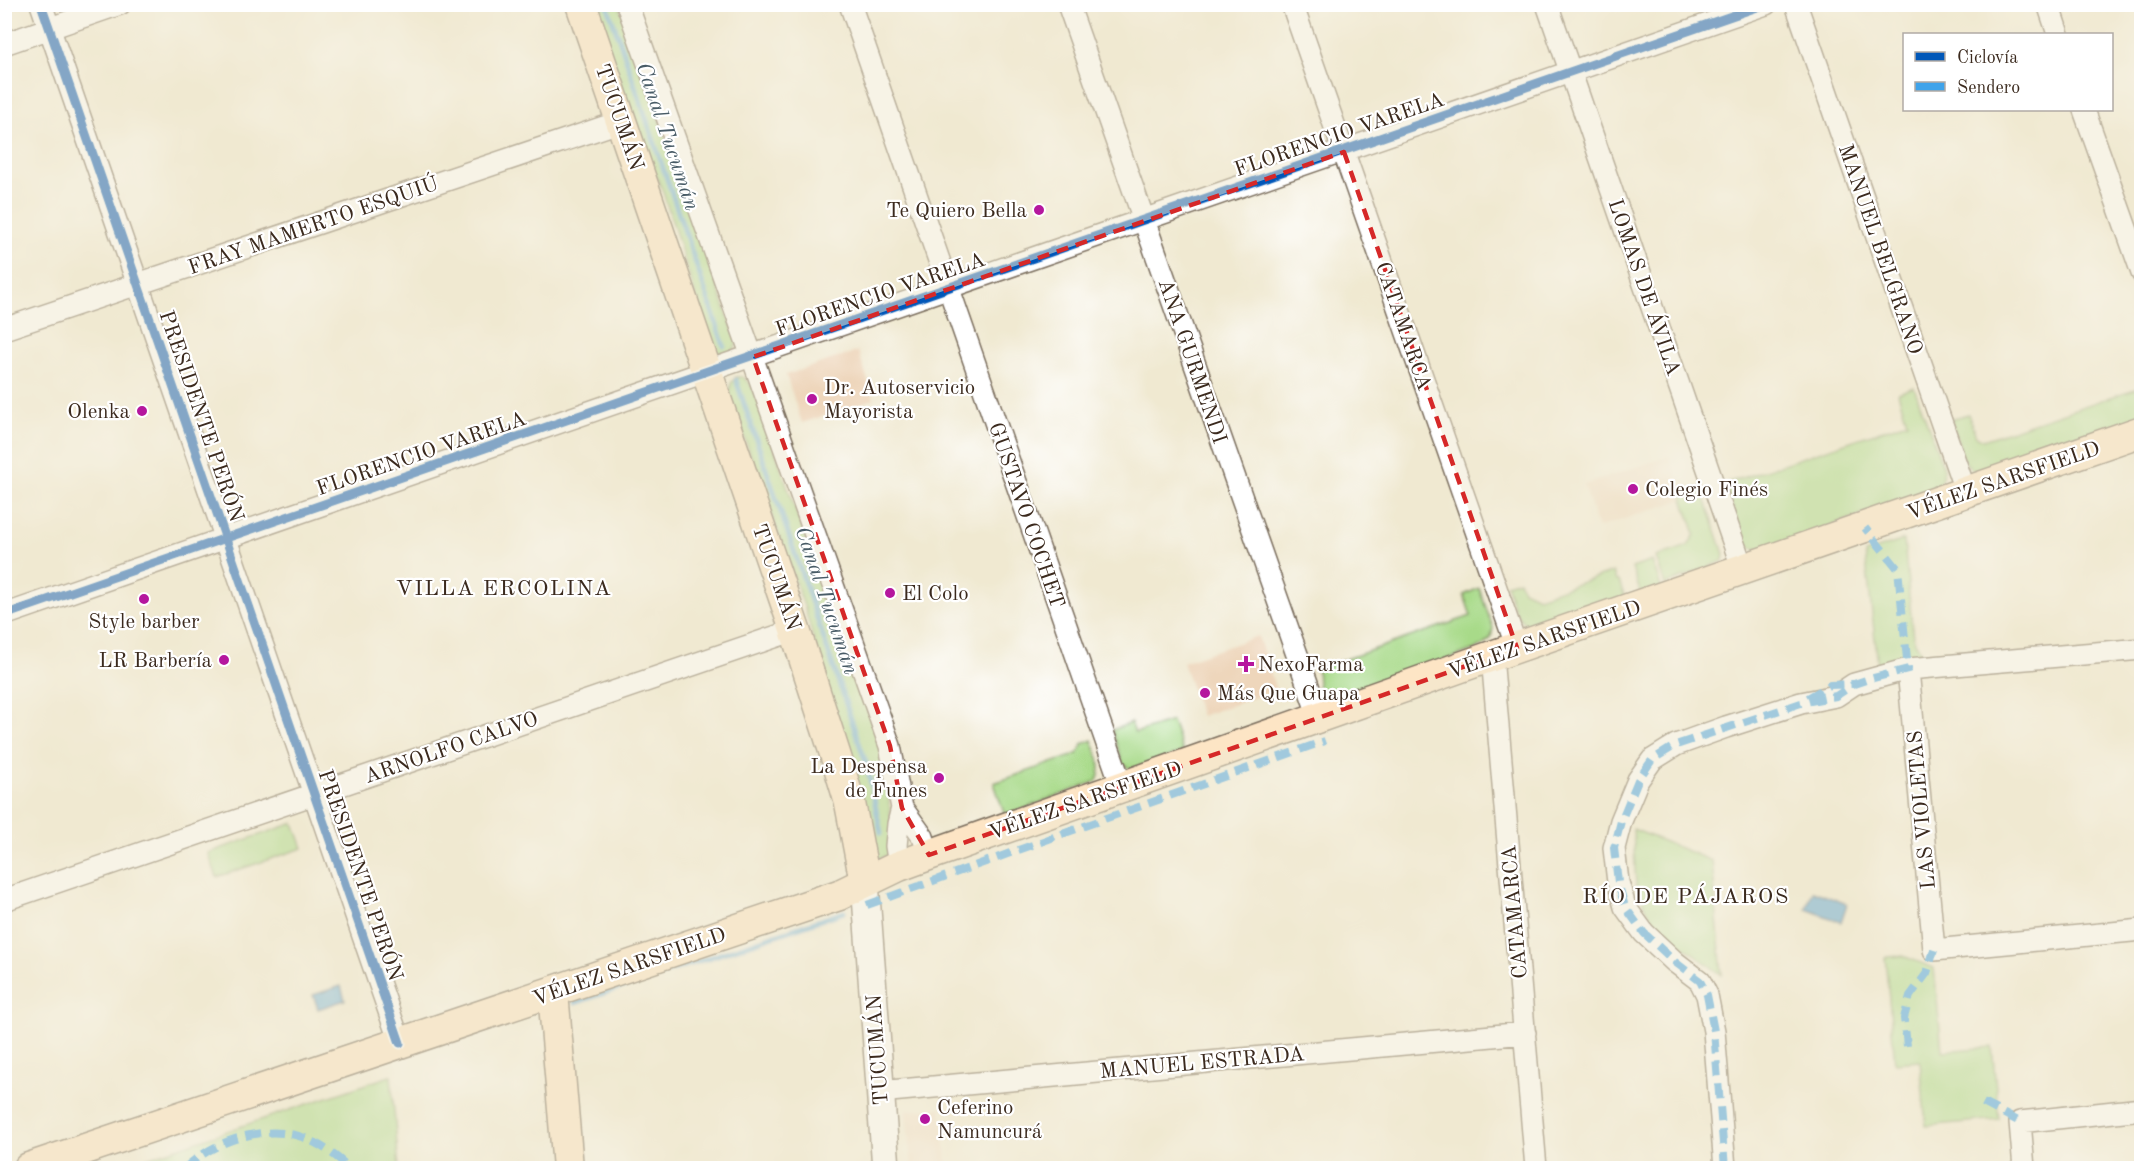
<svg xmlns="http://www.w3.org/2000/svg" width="2146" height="1173" viewBox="0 0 2146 1173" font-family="'Old Standard TT',serif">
  <rect width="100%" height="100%" fill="#fff"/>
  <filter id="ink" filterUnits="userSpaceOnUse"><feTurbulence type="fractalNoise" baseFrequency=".0167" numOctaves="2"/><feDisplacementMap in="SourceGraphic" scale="12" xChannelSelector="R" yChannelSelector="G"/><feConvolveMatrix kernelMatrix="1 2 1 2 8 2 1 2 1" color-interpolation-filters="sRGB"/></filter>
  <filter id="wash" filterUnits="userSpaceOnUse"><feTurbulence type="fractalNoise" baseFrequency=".008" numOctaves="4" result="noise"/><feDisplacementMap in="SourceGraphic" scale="24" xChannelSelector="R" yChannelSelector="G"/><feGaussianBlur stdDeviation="1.35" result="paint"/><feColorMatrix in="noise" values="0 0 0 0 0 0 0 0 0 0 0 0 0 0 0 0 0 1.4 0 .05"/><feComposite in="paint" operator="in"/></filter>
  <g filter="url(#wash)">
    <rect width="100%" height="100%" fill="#f0e9d1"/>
    <path fill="#eed6bb" d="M858 351 874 399 802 423 786 375Z
      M1669 456 1684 499 1598 528 1584 485Z
      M1258 636 1276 690 1201 716 1183 662Z
      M941 1108 947 1164 912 1167 906 1111Z"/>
    <path fill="#a8da89" stroke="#728254" stroke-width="1.5" d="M592 5H619L737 342 732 357H722L715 352 708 335 662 189 634 126Z
      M736 377H743L750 384 756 395 855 683 873 723 884 757 893 837 892 853 879 859 873 857 805 609 729 394 731 383Z
      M2141 379V415L1986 471 1973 470 1964 461 1951 419 1968 414 1976 436 1983 440 2138 388Z
      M1914 387 1944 469 1941 481 1936 488 1770 548 1755 549 1746 546 1724 484 1907 422 1898 393Z
      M1701 487 1724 554 1723 561 1665 585 1656 557 1688 546 1695 534 1681 493Z
      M1904 540 1913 638 1926 662 1878 665 1865 553Z
      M1652 561 1661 587 1641 594 1632 568Z
      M1613 572 1616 581H1619L1625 598 1534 629C1514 621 1512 602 1506 584L1519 580 1523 590 1538 597Z
      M1479 588 1493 628 1491 638 1481 647 1336 699C1315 696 1319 687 1317 669L1471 616 1464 595Z
      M1172 721 1183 752 1130 769 1123 764 1112 730 1131 723 1135 733Z
      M1092 740C1097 754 1104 767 1097 781L1005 816 994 783 1078 754 1082 744Z
      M294 823 303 848 217 877 208 853Z
      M1633 829 1712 861 1722 975 1654 924 1636 886Z
      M1903 956 1934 968 1942 1051 1992 1047 1999 1119 1926 1126 1920 1061 1895 1063 1885 957Z
      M391 1076 399 1168H118L390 1076Z"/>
    <path fill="#5ea7d5" stroke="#4c687a" stroke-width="1.5" d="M1813 891 1847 904 1841 922 1806 909Z
      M341 986 345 1000 318 1009 313 995Z"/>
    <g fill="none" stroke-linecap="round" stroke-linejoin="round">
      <path stroke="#5ea7d5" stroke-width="5" d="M607 4 724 346
        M736 380 867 766 881 833
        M575 1003 844 912"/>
    </g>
  </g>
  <g filter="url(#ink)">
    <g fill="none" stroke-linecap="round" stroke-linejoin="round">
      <g stroke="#7a6d5d" stroke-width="24">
        <path id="minor" d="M41 4 400 1043
          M627 4 890 746 902 808 898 824 896 846 899 866
          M850 4 1122 787
          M1068 4 1319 717
          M1292 4 1517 648
          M1547 4 1743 570
          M1796 4 1966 493
          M2048 4 2058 34
          M4 44 120 4
          M2084 110 2142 273
          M4 329 622 121
          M4 615 1766 4
          M1492 656 1536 1168
          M1908 669 1934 950 2142 930
          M902 808 923 837 929 855
          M4 900 795 630
          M879 1092 1525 1033
          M1725 1168 1714 1031 1707 995 1700 981 1675 962 1644 933 1625 907 1618 882 1614 848 1621 821 1638 780 1652 760 1676 745 1726 727 1801 703 1836 696 1854 684 1908 669 2142 649
          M2024 1168 2020 1122 2142 1109"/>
      </g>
      <g stroke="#7a6d5d" stroke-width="30">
        <path id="tertiary" d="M865 882 886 1168"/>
      </g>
      <g stroke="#7a6d5d" stroke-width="33">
        <path id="secondary" d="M581 4 795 630 836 757 850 803 865 882
          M553 992 568 1168
          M29 1168 839 895 899 866 929 855 1492 656 2142 431"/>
      </g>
      <use href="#minor" stroke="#fff" stroke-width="21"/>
      <use href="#tertiary" stroke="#fff" stroke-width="27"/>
      <use href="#secondary" stroke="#fde5c5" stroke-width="30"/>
      <path stroke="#3fa3ea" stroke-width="8" stroke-dasharray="15 8" stroke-linecap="butt" d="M1808 698 1830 685 1853 684
        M867 905 1079 828 1325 741
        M1907 1046 1904 1018 1910 996 1927 973 1934 950
        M1983 1103 2020 1122
        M185 1168C214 1141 263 1124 302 1137 319 1143 337 1156 349 1168
        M1725 1168 1714 1031 1707 995 1700 981 1675 962 1644 933 1625 907 1618 882 1614 848 1621 821 1638 780 1652 760 1676 745 1801 703 1836 696 1854 684 1866 680 1908 669 1898 569 1865 528"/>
      <g stroke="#fff" stroke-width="13">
        <path id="cycleway" d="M41 4 400 1043
          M4 615 1766 4"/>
      </g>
      <use href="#cycleway" stroke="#0057b8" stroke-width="9"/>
    </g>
  </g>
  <path d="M0 0H2146V1173H0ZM1344 152 1517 648 929 855 902 808 890 746 753 357Z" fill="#f0e9d1" fill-opacity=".55" fill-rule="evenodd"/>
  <path fill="none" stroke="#d62828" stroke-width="4.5" stroke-dasharray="12 8" stroke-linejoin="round" d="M1344 152 1517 648 929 855 902 808 890 746 753 357Z"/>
  <g fill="#b5179e" stroke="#fff" stroke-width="2">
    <circle cx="1039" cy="210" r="6"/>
    <circle cx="812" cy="399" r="6"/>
    <circle cx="142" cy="411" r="6"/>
    <circle cx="1633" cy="489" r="6"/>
    <circle cx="890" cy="593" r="6"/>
    <circle cx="144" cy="599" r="6"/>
    <circle cx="224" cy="660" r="6"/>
    <path d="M1243 655h6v6h6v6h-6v6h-6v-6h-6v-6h6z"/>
    <circle cx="1205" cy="693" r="6"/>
    <circle cx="939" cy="778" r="6"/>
    <circle cx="925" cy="1119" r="6"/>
  </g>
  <g text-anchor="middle" stroke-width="4.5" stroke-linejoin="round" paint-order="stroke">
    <g font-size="21" fill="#3b2a1e" stroke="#fff">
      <text transform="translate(620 117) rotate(71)" y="7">TUCUMÁN</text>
      <text transform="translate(1339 134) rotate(-19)" y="7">FLORENCIO VARELA</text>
      <text transform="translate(313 225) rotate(-19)" y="7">FRAY MAMERTO ESQUIÚ</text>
      <text transform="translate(1881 249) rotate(71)" y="7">MANUEL BELGRANO</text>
      <text transform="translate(1645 287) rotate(71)" y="7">LOMAS DE ÁVILA</text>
      <text transform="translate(880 294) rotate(-19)" y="7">FLORENCIO VARELA</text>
      <text transform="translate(1404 326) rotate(71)" y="7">CATAMARCA</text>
      <text transform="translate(1193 361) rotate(71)" y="7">ANA GURMENDI</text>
      <text transform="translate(202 416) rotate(71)" y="7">PRESIDENTE PERÓN</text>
      <text transform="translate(421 453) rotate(-19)" y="7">FLORENCIO VARELA</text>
      <text transform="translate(2003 480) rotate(-19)" y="7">VÉLEZ SARSFIELD</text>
      <text transform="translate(1027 515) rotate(71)" y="7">GUSTAVO COCHET</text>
      <text transform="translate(777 577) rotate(71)" y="7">TUCUMÁN</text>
      <text transform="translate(1544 639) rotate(-19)" y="7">VÉLEZ SARSFIELD</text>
      <text transform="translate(451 747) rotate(-19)" y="7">ARNOLFO CALVO</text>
      <text transform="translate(1085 800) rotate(-19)" y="7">VÉLEZ SARSFIELD</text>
      <text transform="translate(1921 810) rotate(-95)" y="7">LAS VIOLETAS</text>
      <text transform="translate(361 875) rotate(71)" y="7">PRESIDENTE PERÓN</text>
      <text transform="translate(1514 912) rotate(-95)" y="7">CATAMARCA</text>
      <text transform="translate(629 966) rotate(-19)" y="7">VÉLEZ SARSFIELD</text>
      <text transform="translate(877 1050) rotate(-94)" y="7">TUCUMÁN</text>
      <text transform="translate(1202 1062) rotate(-5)" y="7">MANUEL ESTRADA</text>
    </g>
    <g font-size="21" fill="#3b2a1e" stroke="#fff" text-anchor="start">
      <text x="1027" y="217" text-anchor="end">Te Quiero Bella</text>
      <text x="824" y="394">Dr. Autoservicio<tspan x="824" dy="24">Mayorista</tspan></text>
      <text x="130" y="418" text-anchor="end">Olenka</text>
      <text x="1645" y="496">Colegio Finés</text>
      <text x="902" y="600">El Colo</text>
      <text x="144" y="628" text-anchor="middle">Style barber</text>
      <text x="212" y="667" text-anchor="end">LR Barbería</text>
      <text x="1258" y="671">NexoFarma</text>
      <text x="1217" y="700">Más Que Guapa</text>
      <text x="927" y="773" text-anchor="end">La Despensa<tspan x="927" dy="24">de Funes</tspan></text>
      <text x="937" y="1114">Ceferino<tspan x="937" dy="24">Namuncurá</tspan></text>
    </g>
    <g font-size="22" font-style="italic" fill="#495c67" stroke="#fff">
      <text transform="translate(669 136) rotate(71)" y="8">Canal Tucumán</text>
      <text transform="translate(828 600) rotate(71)" y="8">Canal Tucumán</text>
    </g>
    <g font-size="22" letter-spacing="1.5" fill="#3b2a1e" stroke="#fff">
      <text x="504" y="595">VILLA ERCOLINA</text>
      <text x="1686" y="903">RÍO DE PÁJAROS</text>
    </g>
  </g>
  <rect width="2146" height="1173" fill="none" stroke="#fff" stroke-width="24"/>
  <rect x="1903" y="33" width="210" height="78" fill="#ffffff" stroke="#b1aaa5" stroke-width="1.5"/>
  <rect x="1915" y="52" width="30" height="9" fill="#0057b8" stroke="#b1aaa5" stroke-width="1.5"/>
  <text x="1957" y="63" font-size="18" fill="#3b2a1e">Ciclovía</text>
  <rect x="1915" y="82" width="30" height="9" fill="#3fa3ea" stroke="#b1aaa5" stroke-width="1.5"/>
  <text x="1957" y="93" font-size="18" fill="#3b2a1e">Sendero</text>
</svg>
